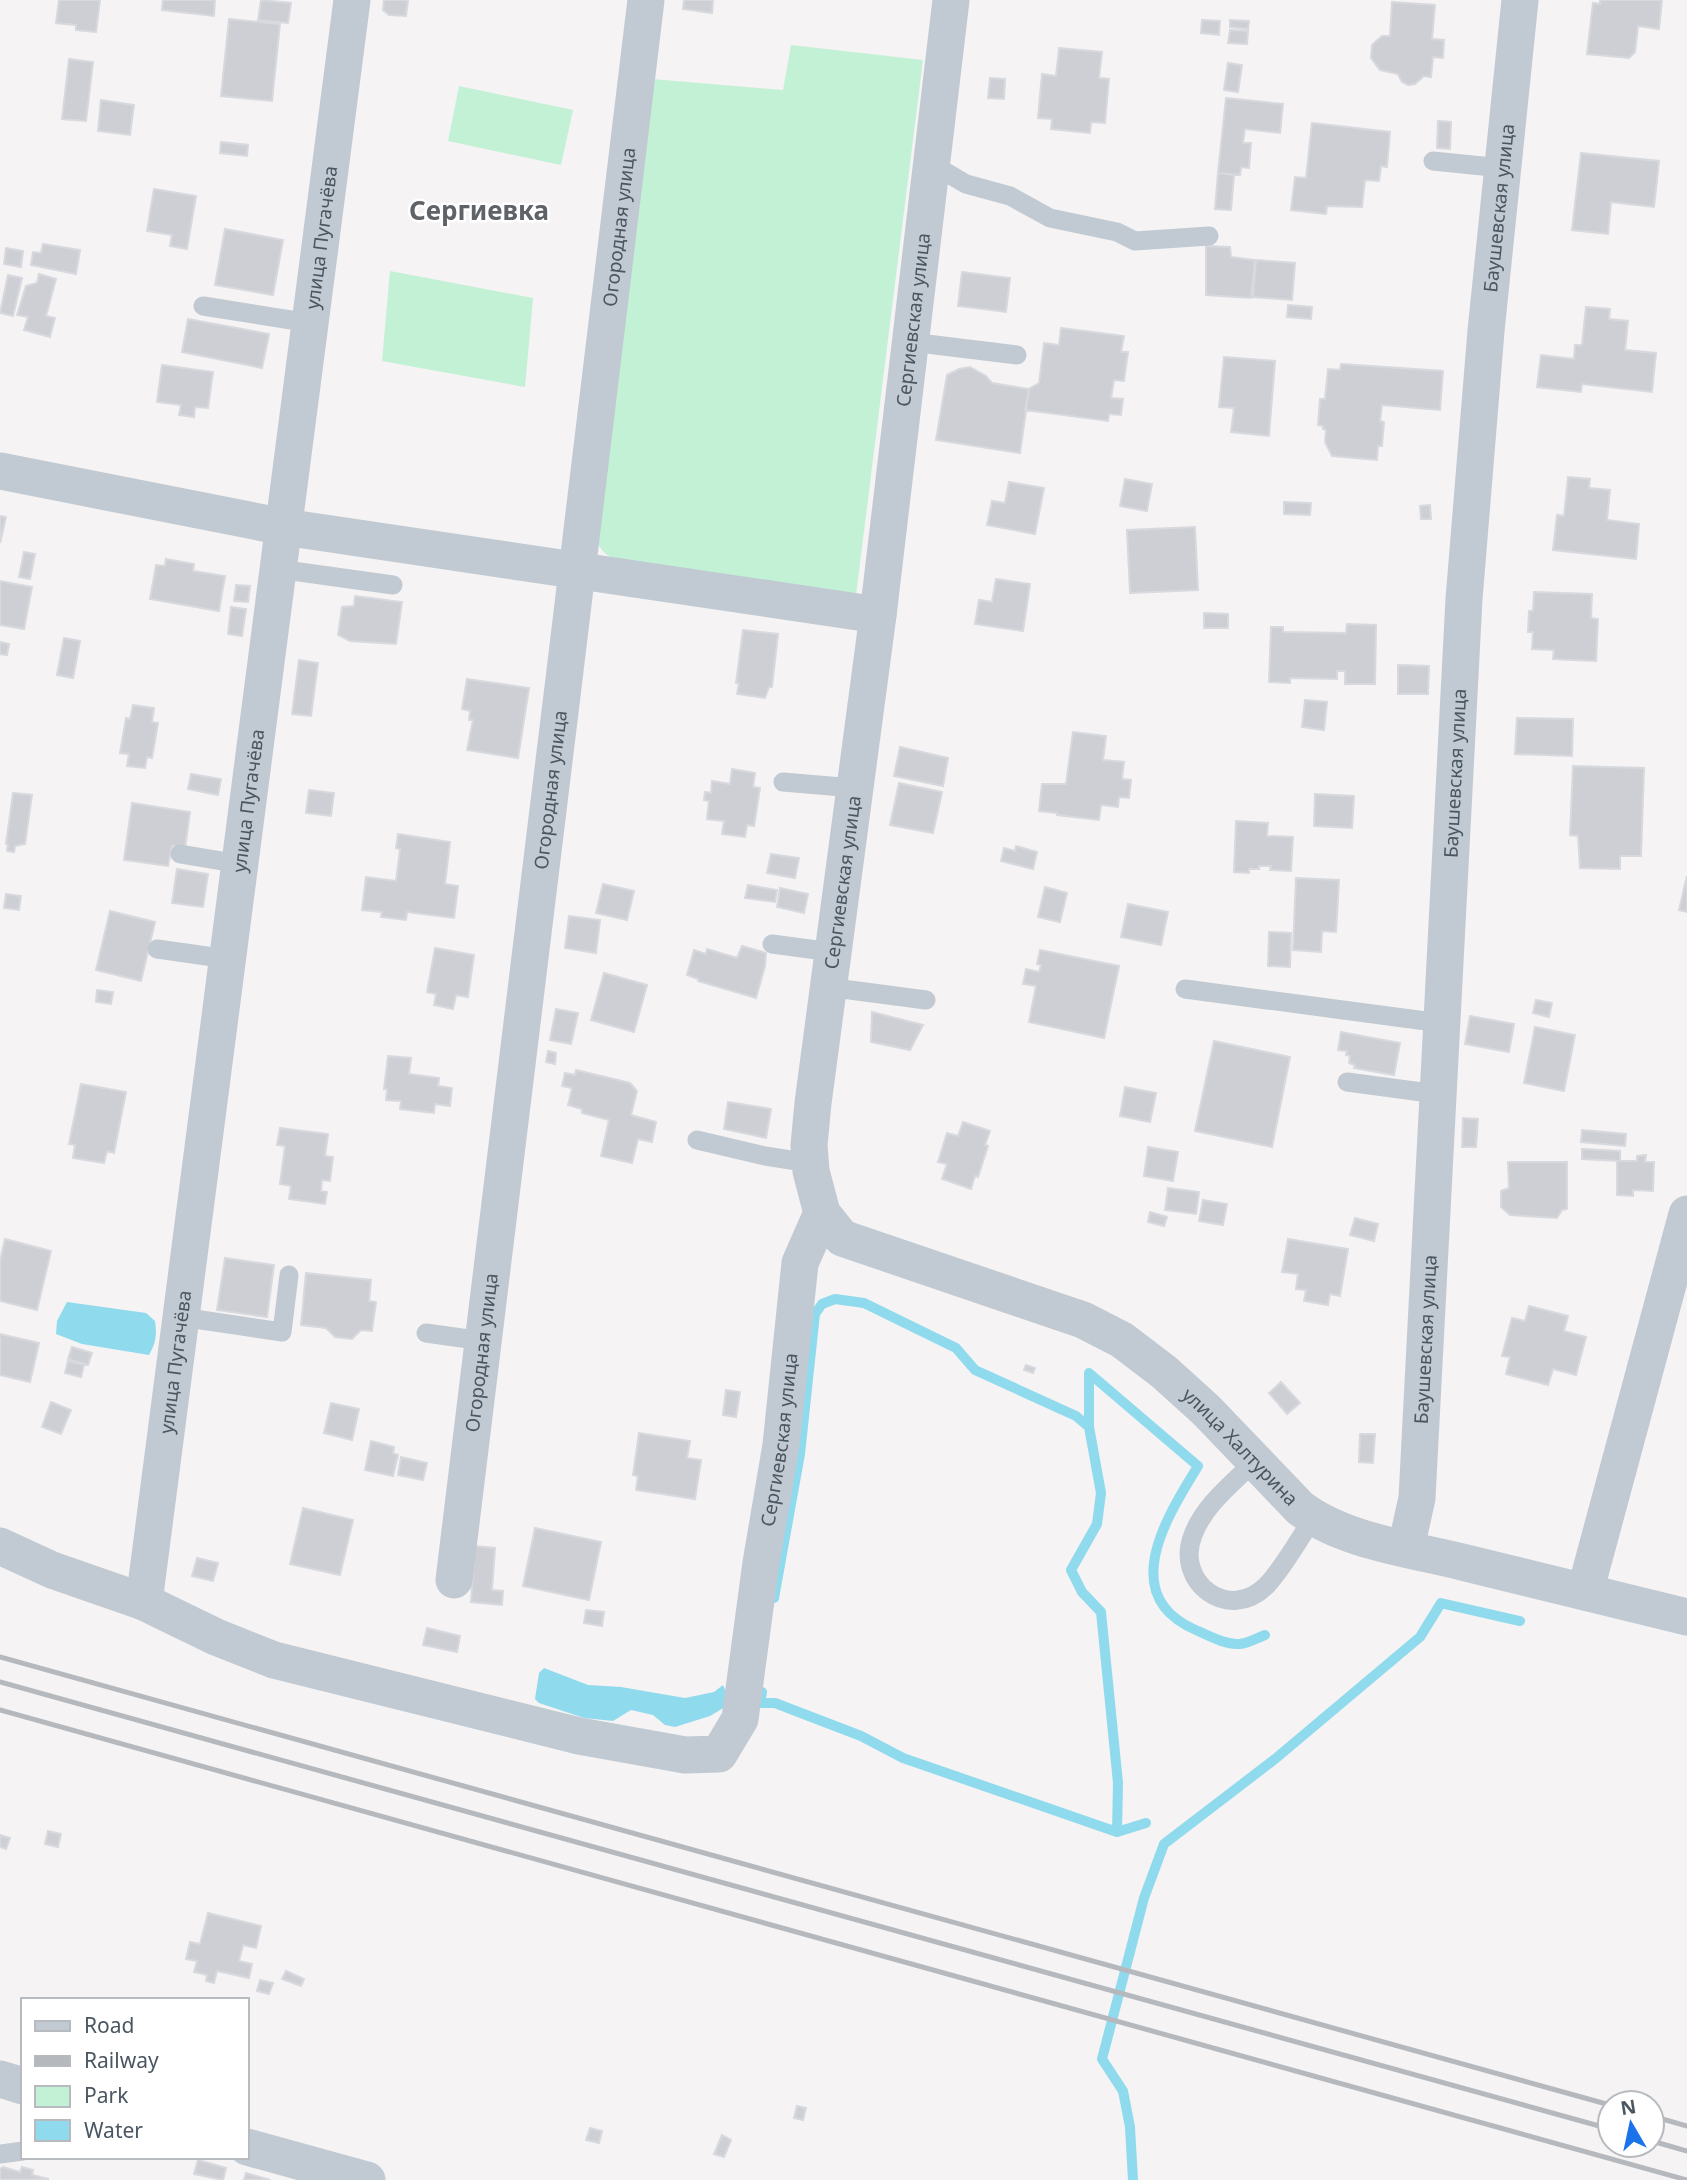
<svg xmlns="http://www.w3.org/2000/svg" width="1687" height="2180" viewBox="0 0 1687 2180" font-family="'Noto Sans',sans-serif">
  <rect width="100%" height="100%" fill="#f5f3f3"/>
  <path fill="#c3f1d5" d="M791 45 923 60 856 595 638 567C614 558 602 559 594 534L652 79 783 90Z
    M459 86 573 110 561 165 448 141Z
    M390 271 533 298 525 387 382 361Z"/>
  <path fill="#90daee" d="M67 1302 146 1313 155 1321C157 1334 156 1343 149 1355L82 1344 56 1334 57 1321Z
    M544 1668 588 1685 621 1687 685 1698 714 1692 723 1685 728 1696 725 1707 710 1716 675 1727 665 1725 653 1715 631 1710 613 1721 584 1718 539 1703 535 1699 539 1673Z"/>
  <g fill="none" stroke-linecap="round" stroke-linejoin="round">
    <path stroke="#90daee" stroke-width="10" d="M1089 1427V1373L1198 1466C1166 1518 1116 1597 1198 1631 1209 1636 1226 1645 1239 1644 1247 1644 1257 1638 1265 1635
      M774 1598 800 1454 815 1314 822 1304 835 1299 864 1303 956 1348 975 1370 1076 1416 1089 1427 1101 1493 1097 1524 1071 1570 1082 1592 1101 1612 1118 1783 1117 1832 1146 1823
      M762 1692 760 1703H775L861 1736 903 1758 1117 1832
      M1133 2180 1130 2127 1123 2091 1102 2059 1144 1898 1164 1844 1275 1759 1420 1637 1441 1603 1520 1621"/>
  </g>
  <path fill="#cdcfd5" stroke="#d7d9de" stroke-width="2" d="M59 0H100L96 32 76 30V25L56 23Z
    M163 0H215L214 16 162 10Z
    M261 0 291 3 288 23 258 20Z
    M384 0H408L406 16 389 15 383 10Z
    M684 0H713L712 13 683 9Z
    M1600 0H1662L1659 29 1638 26 1635 52 1629 58 1587 54 1593 3 1600 4Z
    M1392 2 1435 5 1432 39 1444 40 1443 58 1433 57 1431 77 1424 76 1415 84 1408 85 1402 82 1398 74 1380 70 1371 58 1372 45 1382 36H1390Z
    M229 19 280 24 272 101 221 96Z
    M1202 20 1220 21 1219 35 1201 33Z
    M1230 20 1249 21 1248 29 1230 27Z
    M1230 30 1248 31 1247 44 1228 43Z
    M1059 48 1102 52 1099 78 1109 79 1105 123 1091 122 1090 133 1051 129 1052 119 1038 118 1042 74 1056 76Z
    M69 59 93 62 86 121 62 119Z
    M1228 63 1242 65 1238 92 1224 90Z
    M990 78 1005 79 1004 99 988 98Z
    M1226 98 1283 104 1280 133 1245 129 1243 143H1251L1249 168 1241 167 1240 175 1218 173Z
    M101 100 134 105 130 135 98 131Z
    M1438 121 1451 122 1450 149 1437 148Z
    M1312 123 1390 132 1387 167 1381 166 1379 181 1365 180 1362 207 1327 206 1326 214 1291 210 1295 177 1306 178Z
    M221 142 248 145 247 156 220 153Z
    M1581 153 1659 161 1654 207 1611 202 1608 234 1572 230Z
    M1218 173 1234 175 1231 210 1215 209Z
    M154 189 196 196 187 249 170 246 172 235 147 231Z
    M225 229 283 240 273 295 215 285Z
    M43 244 80 250 76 274 31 265 33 252 41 253Z
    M1206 246 1230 247 1231 257 1255 260 1251 298 1206 295Z
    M6 248 23 251 21 267 4 264Z
    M1256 260 1295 263 1292 300 1253 297Z
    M962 272 1010 278 1006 312 958 306Z
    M39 274 56 279 46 316 55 318 50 337 24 330 28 317 17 315 26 286 37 283Z
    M8 275 22 278 13 316 0 313Z
    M1288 305 1312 307 1311 319 1287 317Z
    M1586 307 1610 309 1609 319 1628 321 1625 350 1656 353 1652 392 1582 384 1581 392 1537 387 1541 355 1574 359 1575 345H1582Z
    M188 319 269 334 262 368 182 352Z
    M1061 328 1124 336 1121 352H1128L1124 381 1114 380 1111 398 1123 399 1121 415 1109 414 1108 421 1025 410 1029 389 1039 383 1044 343 1059 345Z
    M1224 357 1275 361 1269 436 1231 432 1234 408 1219 407Z
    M1341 364 1443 371 1440 410 1382 405 1380 421 1384 422 1382 446H1378L1377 460 1332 456 1325 442 1326 430 1323 429V426L1318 425 1320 399H1325L1328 369 1340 370Z
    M162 365 213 372 208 408 195 407 194 417 179 415 181 405 157 402Z
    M970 367 986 376 992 383 1029 389 1020 453 936 440 947 375 959 369Z
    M1568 477 1590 479 1589 488 1610 490 1607 520 1639 524 1636 559 1553 550 1557 515 1564 516Z
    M1125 479 1152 484 1147 511 1120 506Z
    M1009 482 1044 488 1035 534 987 525 992 501 1005 503Z
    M1284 502 1311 503 1310 515 1284 514Z
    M1430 505 1431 519H1421L1420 506Z
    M0 516 6 517 0 543Z
    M1195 527 1198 590 1130 593 1127 530Z
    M24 552 35 554 30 579 19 577Z
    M166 559 194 564 193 571 225 576 219 611 150 599 156 565 165 566Z
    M996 579 1030 584 1023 631 975 624 979 600 992 602Z
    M0 581 32 587 24 629 0 625Z
    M236 585 250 586 248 602 234 601Z
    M1534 592 1592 594 1591 618 1598 619 1596 661 1553 659 1554 650 1532 649 1533 632H1528L1529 611H1533Z
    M355 596 402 602 396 644 350 641 338 635 342 607 354 606Z
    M231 607 246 609 242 636 228 634Z
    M1204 613 1228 614V628H1204Z
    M1347 624 1376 625 1375 684H1345V671H1337V679L1290 678V683L1269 682 1271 627H1283V632L1346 633Z
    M743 630 778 634 772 687H769L765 698 737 694 739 683H736Z
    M64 638 80 641 73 678 57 675Z
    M0 642 9 644 7 655 0 654Z
    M299 660 318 663 311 716 292 714Z
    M1398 665 1429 666 1428 694H1398Z
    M467 679 529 688 518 758 467 750 473 720H469L470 711 462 709Z
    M1305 700 1327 702 1324 730 1302 727Z
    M133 705 154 708 152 722 158 723 152 758 147 757 145 768 127 766 129 754 120 753 126 718 130 719Z
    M1517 718 1573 719 1572 756 1515 754Z
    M1073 732 1106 736 1103 760 1124 762 1122 779 1131 780 1129 798 1119 797 1118 807 1101 805 1099 820 1057 815V813L1039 811 1042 784H1066Z
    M900 747 948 758 943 786 894 776Z
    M1573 766 1644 768 1641 856H1620V869L1580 868 1578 836 1570 835Z
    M732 769 755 773 753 787 760 788 754 826 747 825 745 837 722 834 724 821 707 819 709 801 704 800 705 792 711 793 712 781 730 784Z
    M191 774 221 779 218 795 188 789Z
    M899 783 942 792 933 833 890 825Z
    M309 790 334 793 331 816 306 813Z
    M13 793 32 795 25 844 15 846 14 852 7 851 8 845 6 844Z
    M1315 794 1354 796 1352 828 1314 826Z
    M132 803 190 812 185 848 172 846 168 866 124 860Z
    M1236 821 1268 823 1267 836 1293 837 1291 871 1270 870 1271 866H1259V869H1249V873L1234 872Z
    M398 834 450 842 445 884 458 886 454 918 407 912 406 920 381 917 382 912 362 910 366 877 396 881 400 849 396 848Z
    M1016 846 1037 852 1033 869 1001 861 1004 848 1015 851Z
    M771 854 799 858 795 878 767 873Z
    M177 869 208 874 203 907 172 903Z
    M1687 876V912L1679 910Z
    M1296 878 1339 880 1336 932 1322 931 1321 952 1293 950Z
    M603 884 634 891 627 920 596 913Z
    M748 885 777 890 775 902 745 898Z
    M1045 887 1067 893 1060 922 1038 917Z
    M780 888 808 894 804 913 777 907Z
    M6 894 21 896 19 910 4 908Z
    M1128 904 1168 912 1161 945 1121 937Z
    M110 911 155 922 141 981 96 970Z
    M569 916 600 920 596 953 565 948Z
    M1269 932 1291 933 1290 967 1268 966Z
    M742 946 766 953 765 966 756 998 698 981V979L687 975 694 950 706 954 707 949 737 958Z
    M435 948 474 955 468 997 456 995 453 1009 434 1005 436 994 427 992Z
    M1040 950 1119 966 1104 1038 1029 1022 1036 986 1023 984 1026 969 1039 972 1041 965 1037 964Z
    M604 973 647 985 634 1032 591 1020Z
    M97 990 113 992 111 1004 96 1002Z
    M1536 1000 1552 1003 1549 1017 1533 1013Z
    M556 1009 578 1013 571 1044 550 1040Z
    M872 1012 923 1025 910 1050 871 1042Z
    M1470 1016 1514 1024 1509 1052 1465 1044Z
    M1535 1027 1575 1035 1564 1091 1524 1083Z
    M1341 1032 1400 1043 1394 1075 1354 1068 1355 1065 1349 1063 1350 1056 1346 1055 1347 1051 1338 1050Z
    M1214 1041 1290 1057 1272 1147 1195 1131Z
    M548 1051 556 1053 555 1064 546 1062Z
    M388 1056 411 1058 409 1074 439 1078 438 1086 452 1088 450 1106 435 1104 434 1113 400 1109 401 1101 386 1100 387 1089H384Z
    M576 1070 630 1083 637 1091 631 1115 656 1122 652 1142 638 1139 632 1163 601 1156 609 1120 582 1113V1109L568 1105 572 1088 562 1086 565 1073 575 1075Z
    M81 1084 126 1092 114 1153 107 1151 104 1163 73 1158 75 1145 69 1144Z
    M1125 1087 1156 1093 1150 1122 1120 1116Z
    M728 1102 771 1109 766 1138 724 1129Z
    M1463 1118 1478 1119 1476 1147H1462Z
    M963 1122 990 1131 985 1145 988 1146 978 1177 975 1176 971 1189 942 1179 947 1164 938 1162 947 1133 958 1136Z
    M280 1128 328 1134 325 1156 333 1157 330 1181 322 1180 321 1191 327 1192 325 1204 289 1199 291 1186 280 1184 285 1146 277 1145Z
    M1582 1130 1626 1134 1625 1146 1581 1142Z
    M1148 1147 1178 1152 1173 1181 1144 1176Z
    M1582 1149 1620 1151V1161L1582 1159Z
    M1646 1155 1645 1162H1654L1653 1191 1633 1190V1196L1617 1195V1161H1637V1156Z
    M1508 1162H1567V1209L1562 1210 1557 1218 1510 1215 1501 1207V1191L1509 1188Z
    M1168 1188 1199 1192 1196 1214 1165 1210Z
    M1203 1200 1227 1204 1223 1225 1199 1221Z
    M1150 1212 1167 1217 1164 1226 1148 1222Z
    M1355 1218 1378 1224 1374 1241 1350 1235Z
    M5 1239 51 1251 37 1310 0 1301V1261Z
    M1288 1239 1348 1249 1340 1296 1330 1294 1328 1305 1304 1301 1306 1290 1296 1289 1298 1274 1282 1272Z
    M225 1258 274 1265 267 1317 217 1310Z
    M306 1273 371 1280 369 1301 376 1302 372 1331 361 1330 352 1339 335 1337 326 1328 301 1325Z
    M1529 1306 1568 1316 1564 1331 1586 1337 1576 1375 1553 1369 1548 1385 1506 1374 1510 1357 1502 1356 1512 1318 1525 1321Z
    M0 1334 39 1343 30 1382 0 1375Z
    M72 1347 92 1353 88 1365 68 1359Z
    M68 1361 84 1365 81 1377 65 1373Z
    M1026 1365 1035 1368 1033 1373 1024 1370Z
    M1281 1382 1300 1403 1287 1414 1269 1393Z
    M726 1390 740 1392 736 1417 723 1415Z
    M51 1402 71 1410 61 1434 42 1427Z
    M331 1403 359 1409 352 1440 324 1433Z
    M639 1433 690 1441 687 1458 701 1460 695 1499 636 1490 638 1476 633 1475Z
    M1360 1434H1375L1373 1463 1359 1462Z
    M371 1441 394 1447 393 1453 398 1455 393 1476 365 1470Z
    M401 1457 427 1463 423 1480 398 1475Z
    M303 1508 353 1520 340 1575 290 1564Z
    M535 1528 601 1542 589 1600 523 1586Z
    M475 1546 495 1548 492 1590 503 1591 502 1605 471 1602Z
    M197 1558 218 1563 213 1581 192 1576Z
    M586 1610 604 1612 602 1626 584 1623Z
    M427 1628 460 1636 457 1652 423 1645Z
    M48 1831 61 1834 58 1847 45 1844Z
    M0 1835 10 1838 6 1849 0 1847Z
    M208 1913 261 1926 256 1948 243 1945 239 1961 252 1964 249 1978 217 1971 214 1983 206 1981 207 1975 194 1972 197 1961 186 1959 190 1942 200 1944Z
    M286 1971 304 1979 301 1986 282 1979Z
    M260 1980 273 1983 269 1994 257 1991Z
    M797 2106 806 2108 803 2120 794 2118Z
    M590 2128 602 2131 599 2143 586 2140Z
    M722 2135 731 2140 724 2157 714 2154Z
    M198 2160 226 2168 223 2180 194 2174Z
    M3 2167 20 2172 22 2167 33 2170 32 2175 49 2179 0 2180V2169Z
    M246 2173 270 2180H244Z"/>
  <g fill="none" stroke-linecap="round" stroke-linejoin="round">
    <path stroke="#c1cad2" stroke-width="19" d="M1433 161 1502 168
      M932 164 966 184 1010 196 1050 218 1117 232 1135 241 1209 236
      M203 306 310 323
      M911 342 1017 355
      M278 569 393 585
      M783 782 854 788
      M180 854 240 864
      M772 944 832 952
      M157 949 228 959
      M827 987 926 1000
      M1185 989 1441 1023
      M1347 1082 1437 1094
      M697 1140 765 1156 810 1163
      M181 1317 282 1332 289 1275
      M426 1333 483 1341
      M1255 1461C1233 1483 1204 1505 1193 1535 1174 1582 1229 1624 1267 1585 1283 1568 1300 1538 1313 1518
      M0 2154 23 2151"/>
    <g stroke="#c1cad2" stroke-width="37">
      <path d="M0 471 284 527 878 615"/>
      <path id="s1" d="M822 1213 842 1238 1083 1320 1122 1340 1164 1372 1206 1410 1300 1508C1343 1541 1410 1549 1462 1562 1537 1580 1612 1599 1687 1617"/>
      <path id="s2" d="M0 1546 52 1570 144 1602 216 1637 274 1660 579 1736 685 1755 719 1754 740 1719 761 1563 781 1445 800 1263 822 1213 811 1171 809 1145 813 1103 878 615 951 0"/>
      <path id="s3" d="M1406 1548 1417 1498 1464 599 1486 331 1520 0"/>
      <path id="s4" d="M454 1580C517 1053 584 527 646 0"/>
      <path d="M1585 1592 1687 1214"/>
      <path id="s5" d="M144 1602 352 0"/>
      <path d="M0 2079 23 2086"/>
      <path d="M247 2147 367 2180"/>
    </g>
    <path stroke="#b5b8bd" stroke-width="5" d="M0 1657 1610 2105
      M0 1682 1610 2129
      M0 1710 1687 2180
      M1652 2116 1687 2126
      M1652 2141 1687 2151"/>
  </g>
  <g text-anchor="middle" stroke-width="5" stroke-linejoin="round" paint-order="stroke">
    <g font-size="19" fill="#4a5661" stroke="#fff">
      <text dy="7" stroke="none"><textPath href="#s3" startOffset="1344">Баушевская улица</textPath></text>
      <text dy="7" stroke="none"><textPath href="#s4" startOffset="1363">Огородная улица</textPath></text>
      <text dy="7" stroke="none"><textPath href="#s5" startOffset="1376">улица Пугачёва</textPath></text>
      <text dy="7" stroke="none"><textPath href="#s2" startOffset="2210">Сергиевская улица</textPath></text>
      <text dy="7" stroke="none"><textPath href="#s3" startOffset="777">Баушевская улица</textPath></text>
      <text dy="7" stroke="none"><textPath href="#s4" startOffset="796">Огородная улица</textPath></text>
      <text dy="7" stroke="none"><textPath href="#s5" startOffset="808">улица Пугачёва</textPath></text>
      <text dy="7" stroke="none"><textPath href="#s2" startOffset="1643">Сергиевская улица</textPath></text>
      <text dy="7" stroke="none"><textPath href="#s3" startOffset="210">Баушевская улица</textPath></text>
      <text dy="7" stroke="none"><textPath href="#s4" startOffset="229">Огородная улица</textPath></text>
      <text dy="7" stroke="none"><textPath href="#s5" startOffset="242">улица Пугачёва</textPath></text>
      <text dy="7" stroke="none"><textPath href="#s2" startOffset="1076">Сергиевская улица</textPath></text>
      <text dy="7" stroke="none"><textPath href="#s1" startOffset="490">улица Халтурина</textPath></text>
    </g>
    <g font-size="26" font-weight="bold" fill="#5f6368" stroke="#fff">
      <text x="479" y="220">Сергиевка</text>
    </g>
  </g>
  <rect x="21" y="1998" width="228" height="161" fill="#ffffff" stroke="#b7bbc0" stroke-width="2"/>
  <rect x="35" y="2021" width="35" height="10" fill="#c1cad2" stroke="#b7bbc0" stroke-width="2"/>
  <text x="84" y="2033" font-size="21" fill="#4a5661">Road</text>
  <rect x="35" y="2056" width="35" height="10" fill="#b5b8bd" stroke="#b7bbc0" stroke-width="2"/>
  <text x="84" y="2068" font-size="21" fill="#4a5661">Railway</text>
  <rect x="35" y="2086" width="35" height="21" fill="#c3f1d5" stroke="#b7bbc0" stroke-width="2"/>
  <text x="84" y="2103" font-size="21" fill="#4a5661">Park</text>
  <rect x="35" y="2120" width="35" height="21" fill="#90daee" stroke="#b7bbc0" stroke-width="2"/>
  <text x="84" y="2138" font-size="21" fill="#4a5661">Water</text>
  <g transform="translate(1631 2124) rotate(351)"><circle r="33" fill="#ffffff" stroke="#b7bbc0" stroke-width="2"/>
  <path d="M0-5L12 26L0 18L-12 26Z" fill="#1a73e8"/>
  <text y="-10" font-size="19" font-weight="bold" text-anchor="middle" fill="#4a5661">N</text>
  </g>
</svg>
